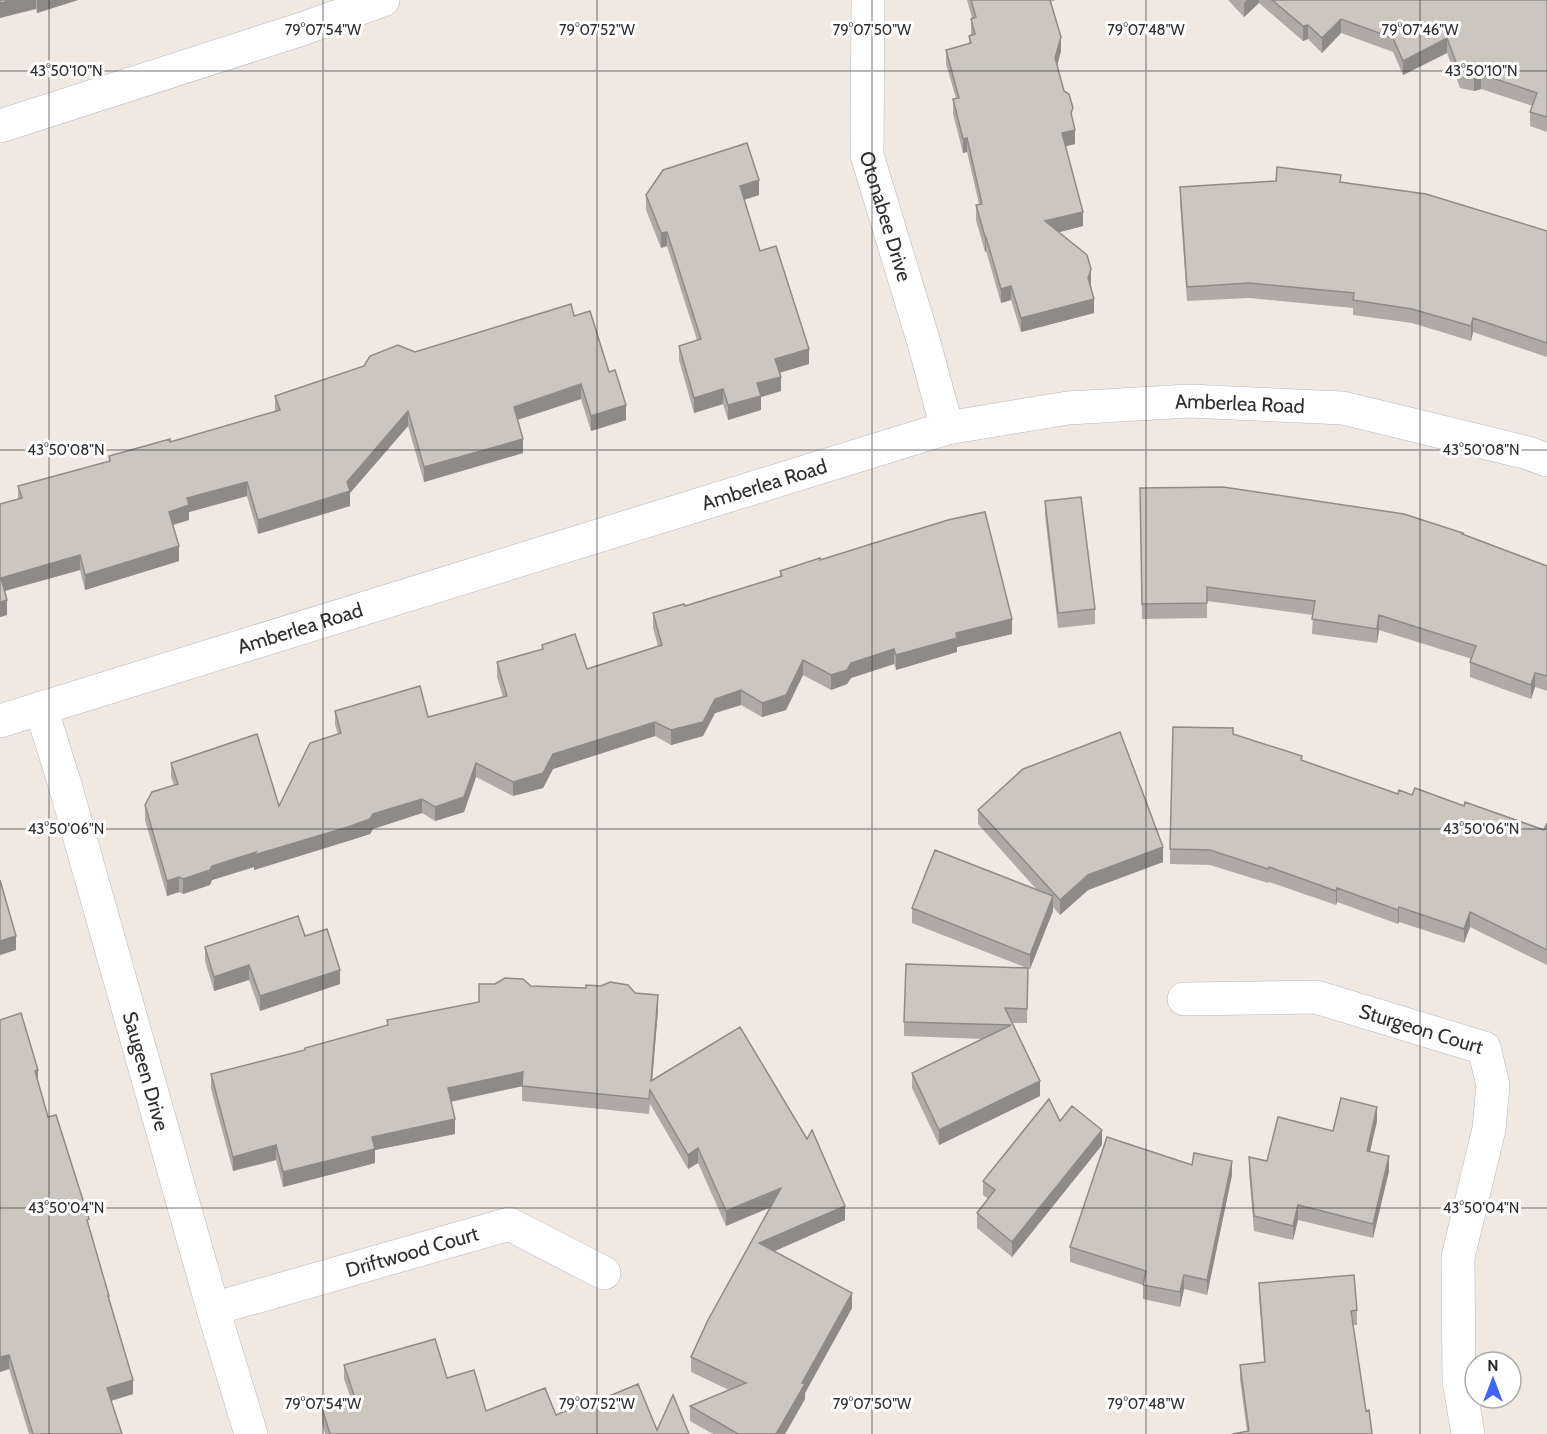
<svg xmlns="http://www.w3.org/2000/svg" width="1547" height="1434" viewBox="0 0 1547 1434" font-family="Cabin,sans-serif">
  <rect width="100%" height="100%" fill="#efe9e1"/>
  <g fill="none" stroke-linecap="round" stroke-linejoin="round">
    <g stroke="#b4b7c1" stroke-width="34">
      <g id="street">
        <path id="s1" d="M868 0 867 155 924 343 947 428"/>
        <path d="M0 126 302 29 383 0"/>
        <path id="s2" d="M41 708 65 785 213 1309 251 1434"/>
        <path id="s3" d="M0 721 947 428 1068 408 1189 401 1343 408 1528 453 1547 460"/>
        <path id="s4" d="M1184 999 1316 997 1484 1048 1493 1085 1489 1129 1458 1257 1459 1381 1468 1434"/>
        <path id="s5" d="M213 1309 509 1224 604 1273"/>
      </g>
    </g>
    <use href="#street" stroke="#fff" stroke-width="33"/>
  </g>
  <path fill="#afaba4" d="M0 0H78L37 13 36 9Z
    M967 0H1056L1051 2 1061 51 1057 66 1064 91 1073 122 1075 144 1066 146 1083 226 1059 232 1091 284 1094 313 1021 332 1011 300 1001 303 986 251 985 252 976 220V205L979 204 967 152 963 153 953 114V99L956 98 946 64V50L969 44V36L971 35V19L972 18Z
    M1228 0H1547V132L1530 126V112L1533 106 1481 89 1474 91 1460 88 1447 53 1403 75 1393 52 1341 33 1322 53 1308 39 1303 41 1259 3 1244 17Z
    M1276 181 1341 182 1547 231V357L1473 332 1471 341 1412 323 1353 315V308L1249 298 1187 301 1180 202V187Z
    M646 195H759L744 200 760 251 809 364 779 373 781 391 761 397V410L728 420 723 404 694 413 679 360V346L697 340 667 246 661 248 646 210Z
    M574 316 609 372 626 420 591 431 581 399 517 420 523 453 424 482 408 426 350 493V506L258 534 247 496 189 512V520L173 525 179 561 85 590 80 570 4 591 7 615 0 617 18 499V486L109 461V456L170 442 275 412V396L415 352Z
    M1140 488 1463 534 1547 566V691L1535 687 1531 699 1470 677V662L1472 659 1379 630 1377 643 1312 634 1313 615 1207 601V618L1142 619Z
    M1045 501 1095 609V624L1058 628 1045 515Z
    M820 560 1012 634 957 647V652L896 670 894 664 851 678 847 684 831 690 803 675 786 710 762 717 741 705 715 713 703 736 671 745 655 736 553 769 543 788 513 796 476 777 464 812 435 821 422 813 373 829 370 834 348 841 254 870V867L212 880 210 885 183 894 179 892 167 896 145 820V805L174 785 171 777V763L279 806 338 734 335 725V711L428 717 503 697 497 677V662L542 649V645L587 669 658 646 653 628V613L685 606 780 576V571Z
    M1302 761 1398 794 1412 795 1464 806 1544 830 1547 823V965L1470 927 1464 943 1399 922 1398 924 1337 902 1336 905 1269 882 1268 883 1210 865 1170 864V849Z
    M978 810 1163 862 1088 890 1060 915 1053 907V911L1030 969H1028L1027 1023H1012L1040 1096 939 1145 912 1088V1073L983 1039 904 1036V1022L1027 968 912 923V908L1038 891 978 824Z
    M305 936 340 984 260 1011 249 980 214 991 205 961V947Z
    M531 986 635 993 658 1010 652 1080 845 1220 774 1251 852 1308 805 1393V1399L785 1434H713L690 1421V1406L729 1390 691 1372V1357L770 1207 726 1226 698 1163 688 1169 650 1104 649 1114 522 1101V1086L451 1102 455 1134 375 1150V1163L283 1187 276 1160 233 1171 211 1089V1074L305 1050V1048L387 1025V1020L479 1002Z
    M38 1083 48 1117 89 1226 133 1394 111 1401 122 1434H29L9 1369 0 1372Z
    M1060 1121 1102 1145 1012 1257 977 1228V1213L988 1199 983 1195V1181Z
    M1377 1121 1370 1151 1389 1171 1373 1238 1298 1220 1293 1240 1254 1231 1249 1172V1157L1267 1161 1333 1131Z
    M1192 1165 1232 1175 1207 1295 1184 1289 1180 1307 1143 1299V1285L1070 1262V1247Z
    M1259 1283 1357 1310V1325H1353L1366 1411 1247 1431 1240 1380V1365L1264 1362 1259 1297Z
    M344 1365 447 1378 486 1411 556 1415 583 1407 657 1430 689 1434H325L322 1423V1408L351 1399 344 1379Z"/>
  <path fill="#8e8b86" d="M14 0H36V9L0 18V3Z
    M37 0H78L37 13Z
    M1247 0H1259V3L1244 17V3Z
    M1341 19V33L1322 53V38Z
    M1308 25V39L1303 41V26Z
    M1061 37V51L1055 73V58Z
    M1447 38V53L1403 75V61Z
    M1481 74V89L1474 91V76Z
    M1075 130V144L1062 147V133Z
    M967 138V152L963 153V139Z
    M759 180V195L740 201V186Z
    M1083 212V226L1045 236V221Z
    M667 232V246L661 248V233Z
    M985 237H986V251L985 252Z
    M1091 269V284L1088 292V278Z
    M1011 286V300L1001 303V289Z
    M1094 299V313L1021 332V318Z
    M1473 318V332L1471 341V326Z
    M809 349V364L775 374V359Z
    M781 377V391L761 397V410L728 420V405L757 383Z
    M581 384V399L514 421V407Z
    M723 389V404L694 413V398Z
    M626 405V420L591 431V416Z
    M408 411V426L350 493V506L258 534V520L347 482Z
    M523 439V453L424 482V467Z
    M247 482V496L189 512V520L169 526V512L187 498Z
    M179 546V561L85 590V575Z
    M80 555V570L1 592V578Z
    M7 600V615L0 617V602Z
    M1379 615V630L1377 643V629Z
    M1012 619V634L957 647V652L896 670V655L956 633Z
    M894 649V664L851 678 847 684 831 690V675L851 663Z
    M803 660V675L786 710 762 717V703Z
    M1535 673V687L1531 699V685Z
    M741 690V705L715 713 703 736 671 745V730L715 699Z
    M655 722V736L553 769 543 788 513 796V782L553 754Z
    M476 763V777L464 812 435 821V807Z
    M422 799V813L373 829 370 834 348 841 254 870V867L212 880 210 885 183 894V879L212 866Z
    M1163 847V862L1088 890 1060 915V900L1088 875Z
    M179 877V892L167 896V881Z
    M1337 888V902L1336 905V891Z
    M1053 896V911L1030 969V955Z
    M1399 907V922L1398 924V910Z
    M1470 912V927L1464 943V929Z
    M16 936V950L0 955V941Z
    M249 965V980L214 991V977Z
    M340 970V984L260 1011V996Z
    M658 995V1010L651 1095V1081Z
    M38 1070V1085L35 1071Z
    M523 1072V1086L448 1102V1088Z
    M1040 1081V1096L939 1145V1130Z
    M1377 1107V1121L1367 1165V1151Z
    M455 1119V1134L375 1150V1163L283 1187V1172L372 1137Z
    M1102 1130V1145L1012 1257V1242Z
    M276 1145V1160L233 1171V1157Z
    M698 1148V1163L688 1169V1155Z
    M1389 1156V1171L1373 1238V1224Z
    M1232 1161V1175L1207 1295V1280Z
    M781 1188V1203L726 1226V1211Z
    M1298 1205V1220L1293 1240V1226Z
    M845 1206V1220L759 1258V1243Z
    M1184 1275V1289L1180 1307V1292Z
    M852 1293V1308L805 1393V1399L785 1434H776L802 1383Z
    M9 1355V1369L0 1372V1357Z
    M133 1380V1394L107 1402V1388Z"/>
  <path fill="#cbc7bf" stroke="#8e8b86" stroke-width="1.5" d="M0 0H14L0 3Z
    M971 0H1050L1061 37 1055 58 1064 91 1069 94 1073 108 1071 113 1075 130 1062 133 1083 212 1045 221 1087 255 1091 269 1088 278 1094 299 1021 318 1011 286 1001 289 986 237H985L976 205 982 204 967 138 963 139 953 99 959 98 946 50 971 43 969 36 975 34 971 19 976 17Z
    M1272 0H1547V117L1530 112 1537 93 1481 74 1474 76 1460 73 1447 38 1403 61 1393 38 1341 19 1322 38 1308 25 1303 26Z
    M747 143 759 180 740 186 760 251 776 246 809 349 775 359 781 377 757 383 761 396 728 405 723 389 694 398 679 346 701 339 667 232 661 233 646 195 663 170Z
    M1277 167 1341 175 1340 182 1426 194 1547 231V343L1473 318 1471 326 1412 309 1353 300 1354 293 1249 283 1187 287 1180 187 1276 181Z
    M571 304 574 316 590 311 609 372 615 370 626 405 591 416 581 384 514 407 523 439 424 467 408 411 347 482 350 491 258 520 247 482 187 498 189 505 169 512 179 546 85 575 80 555 1 578 7 600 0 602V504L22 498 18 486 110 461 109 456 170 439V442L280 410 275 396 364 366 370 356 398 345 415 352Z
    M1223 487 1404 514 1463 533 1462 534 1547 566V676L1535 673 1531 685 1470 662 1476 646 1379 615 1377 629 1312 619 1315 601 1207 587V603L1142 604 1140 488Z
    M1081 497 1095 609 1058 613 1045 501Z
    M985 512 1012 619 956 633 957 638 896 655 894 649 851 663 847 670 831 675 803 660 786 695 762 703 741 690 715 699 703 722 671 730 655 722 553 754 543 773 513 782 476 763 464 797 435 807 422 799 373 814 370 819 348 827 254 855 256 852 212 866 210 870 183 879 179 877 167 881 145 805 152 792 178 784 171 763 257 734 279 806 310 743 341 733 335 711 420 686 428 717 507 696 497 662 543 649 542 645 575 634 587 669 662 645 653 613 684 604 685 606 782 576 780 571 820 558V560L948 520Z
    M1173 727 1233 728V734L1302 756 1301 760 1398 794 1399 790 1412 795 1415 788 1464 806 1465 802 1544 830 1547 823V950L1470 912 1464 929 1399 907 1398 910 1337 888 1336 891 1269 867 1268 869 1210 850 1170 849Z
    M1120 732 1163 847 1088 875 1060 900 978 810 1023 769Z
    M935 850 1053 896 1030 955 912 908Z
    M0 880 16 936 0 941Z
    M298 916 305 936 327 929 340 970 260 996 249 965 214 977 205 947Z
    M906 964 1028 968 1027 1009 1005 1008 1040 1081 939 1130 912 1073 1011 1025 904 1022Z
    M505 978 523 979 531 986 586 988V985L601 986 610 982 628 985 635 993 658 995 651 1081 740 1027 807 1139 812 1130 845 1206 759 1243 852 1293 802 1383 805 1384 776 1434H738L690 1406 746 1383 691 1357 708 1320 781 1188 726 1211 698 1148 688 1155 650 1090 649 1099 522 1086 523 1072 448 1088 455 1119 372 1137 375 1149 283 1172 276 1145 233 1157 211 1074 305 1050V1048L388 1025 387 1020 479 1002V984H495Z
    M21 1013 38 1070 35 1071 48 1117 56 1115 89 1219 87 1220 109 1296H108L133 1380 107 1388 122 1434H33L9 1355 0 1357V1020Z
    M1341 1098 1377 1107 1367 1151 1389 1156 1373 1224 1298 1205 1293 1226 1254 1216 1249 1157 1267 1161 1278 1117 1333 1131Z
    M1049 1099 1060 1121 1072 1106 1102 1130 1012 1242 977 1213 995 1190 983 1181Z
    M1107 1137 1192 1165 1194 1153 1232 1161 1207 1280 1184 1275 1180 1292 1143 1285 1146 1271 1070 1247Z
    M1354 1275 1357 1310 1351 1311 1366 1411 1369 1410 1372 1434H1232L1249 1431 1240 1365 1265 1362 1259 1283Z
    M435 1339 447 1378 474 1370 486 1411 545 1388 556 1415 582 1404 583 1407 638 1384 657 1430 673 1395 689 1434H330L322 1408 355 1398 344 1365Z"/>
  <path fill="none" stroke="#2e2e2e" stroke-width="1.5" stroke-opacity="0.45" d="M49 0V1434M323 0V1434M597 0V1434M872 0V1434M1146 0V1434M1420 0V1434M0 71H1547M0 450H1547M0 829H1547M0 1208H1547"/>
  <g text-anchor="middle" stroke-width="6" stroke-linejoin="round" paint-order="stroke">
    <g font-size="20" fill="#2e2e2e" stroke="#fff">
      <text dy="7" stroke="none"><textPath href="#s1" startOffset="219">Otonabee Drive</textPath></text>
      <text dy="7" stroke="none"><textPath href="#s3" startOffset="1286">Amberlea Road</textPath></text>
      <text dy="7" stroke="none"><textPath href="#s3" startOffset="800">Amberlea Road</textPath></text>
      <text dy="7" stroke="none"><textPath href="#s3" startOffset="314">Amberlea Road</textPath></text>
      <text dy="7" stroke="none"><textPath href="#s4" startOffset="242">Sturgeon Court</textPath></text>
      <text dy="7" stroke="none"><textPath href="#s2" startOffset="378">Saugeen Drive</textPath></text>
      <text dy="7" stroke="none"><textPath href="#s5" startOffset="207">Driftwood Court</textPath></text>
    </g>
  </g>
  <g font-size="15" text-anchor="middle" fill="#2e2e2e" stroke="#fff" stroke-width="6" stroke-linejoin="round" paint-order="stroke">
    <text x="323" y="35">79°07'54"W</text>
    <text x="597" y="35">79°07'52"W</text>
    <text x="872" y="35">79°07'50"W</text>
    <text x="1146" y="35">79°07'48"W</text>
    <text x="1420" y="35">79°07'46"W</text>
    <text x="66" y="76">43°50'10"N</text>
    <text x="1481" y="76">43°50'10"N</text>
    <text x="66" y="455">43°50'08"N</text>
    <text x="1481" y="455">43°50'08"N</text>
    <text x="66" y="834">43°50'06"N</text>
    <text x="1481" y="834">43°50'06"N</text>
    <text x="66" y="1213">43°50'04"N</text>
    <text x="1481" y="1213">43°50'04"N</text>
    <text x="323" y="1409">79°07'54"W</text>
    <text x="597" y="1409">79°07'52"W</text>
    <text x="872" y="1409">79°07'50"W</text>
    <text x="1146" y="1409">79°07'48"W</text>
  </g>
  <g transform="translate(1493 1380)"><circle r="28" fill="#ffffff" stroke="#ababab" stroke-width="1.5"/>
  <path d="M0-4.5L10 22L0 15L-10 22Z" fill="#4264fb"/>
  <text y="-9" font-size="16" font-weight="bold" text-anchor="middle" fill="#2e2e2e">N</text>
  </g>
</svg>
